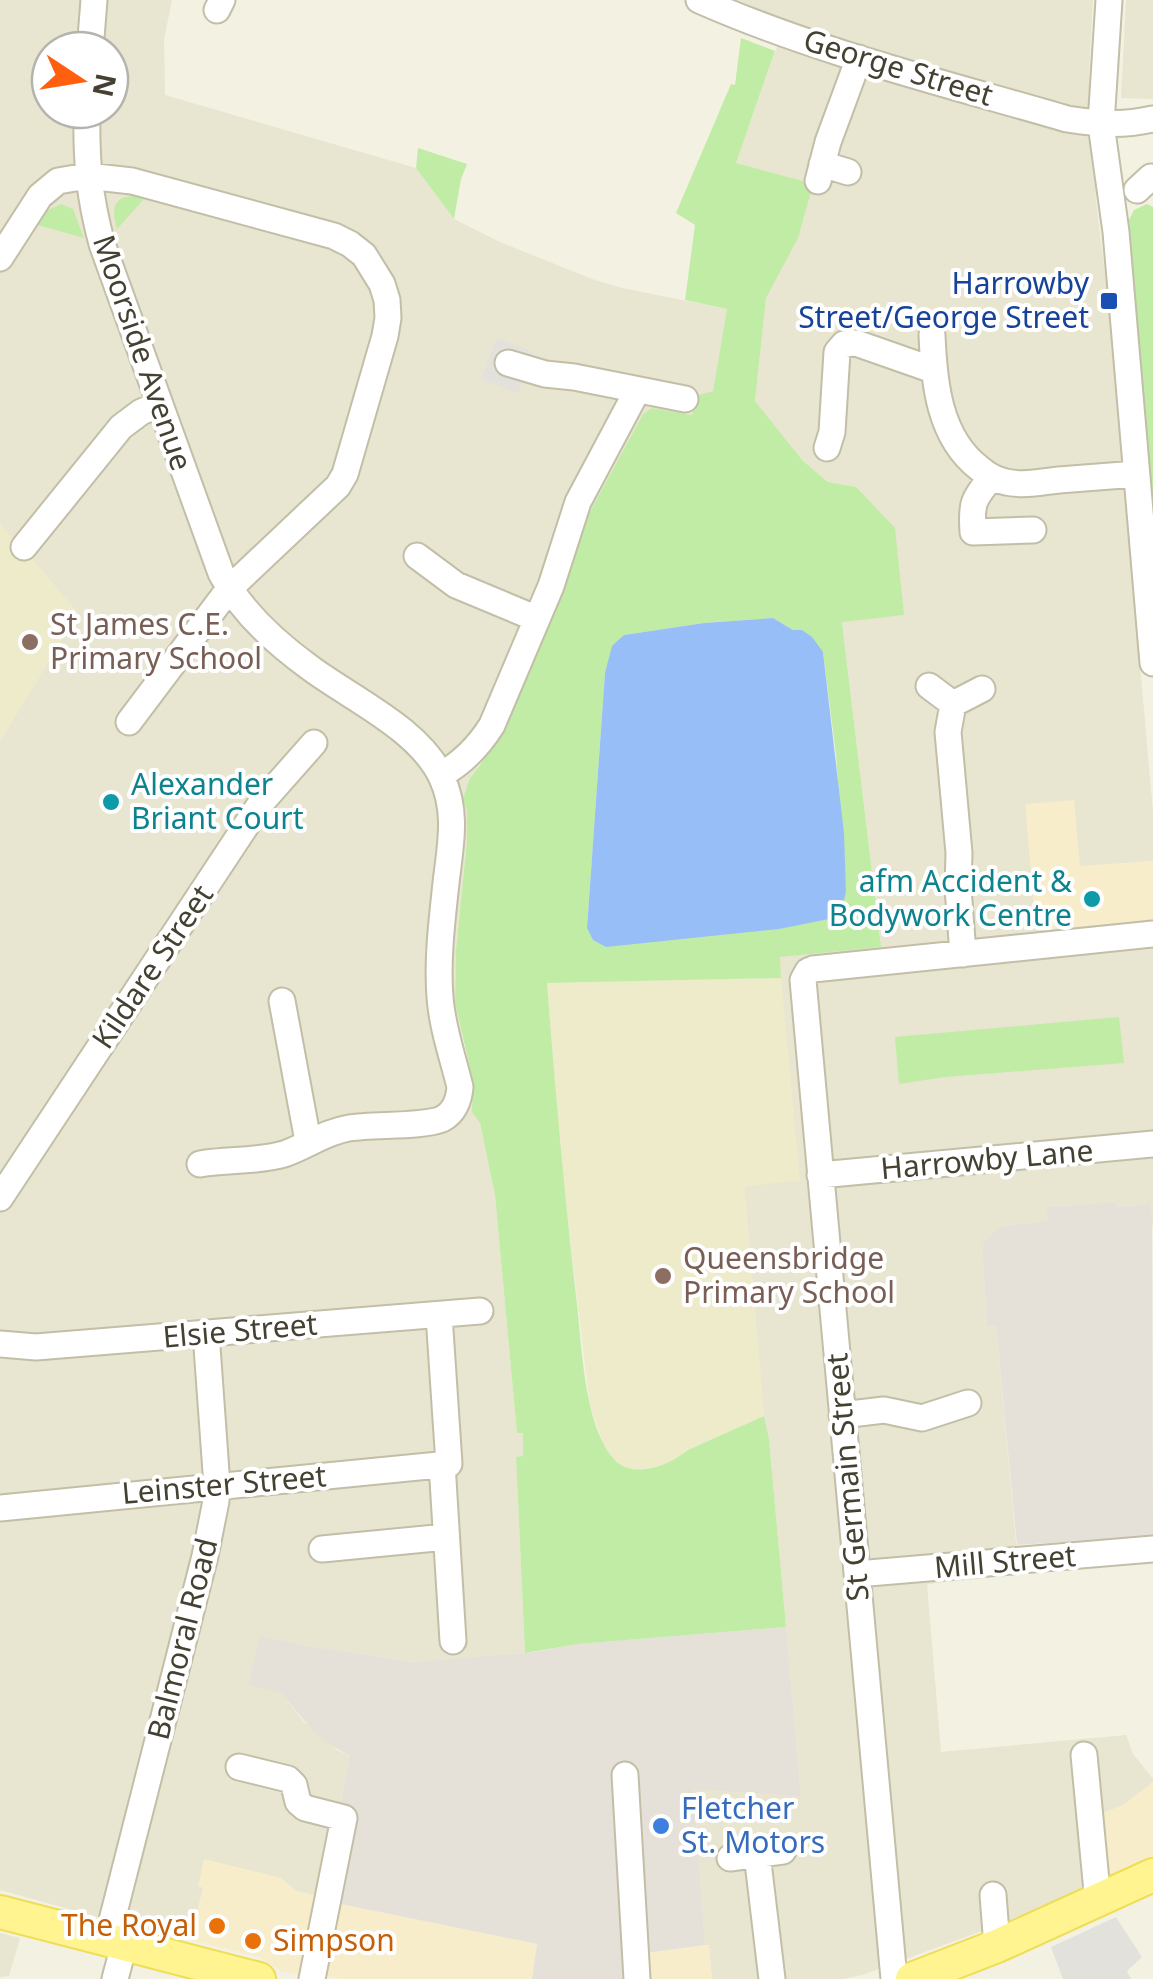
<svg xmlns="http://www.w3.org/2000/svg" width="1153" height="1979" viewBox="0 0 1153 1979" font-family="'Noto Sans',sans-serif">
  <rect width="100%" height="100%" fill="#f3f1e2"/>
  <path fill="#e8e5d0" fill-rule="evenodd" d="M0 0H172L164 40 165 95 416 168 454 219 500 242 592 279 622 288 727 309 713 391 692 415 652 408 643 414 587 517 565 586 506 730 493 749 479 764 463 800 467 810V841L456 950 455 1003 495 1195 517 1432 523 1433V1457L516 1458 525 1653 412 1662 297 1644 281 1693 304 1722 337 1750 350 1756 321 1900 318 1896 296 1891 281 1878 198 1886 204 1887 190 1940 127 1925 0 1890V741L78 613 0 525ZM50 50H110V110H50Z
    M738 0H1093L1089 75 1096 202 1106 282 1153 812V861L1080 867 1036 930 1153 920V1228L1148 1204 1116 1207 1115 1202 1048 1207V1220L1000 1227 982 1244 987 1325 996 1326 1019 1575 927 1584 941 1752 1126 1735 1133 1754 1153 1779V1782L1125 1804 1106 1881 1023 1916 865 1974 844 1979H712L709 1945H705L694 1788 801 1795 769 1439 764 1416 744 1186 799 1180 779 957 881 946 842 621 903 615 856 487 828 482 803 461 755 401 766 298 775 278 803 181 736 163 786 21Z
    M1126 0H1153V99L1121 98Z
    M0 1933 20 1938 9 1976 0 1977Z"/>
  <path fill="#f8edcb" d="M1074 800 1080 866 1153 861V920L1036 930 1025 804Z
    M1153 1782V1858L1106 1881 1103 1813 1125 1804Z
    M204 1859 281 1878 296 1891 318 1896 321 1900 537 1944 532 1979H341L321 1974 302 1975 281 1971 260 1957 190 1940 203 1888 198 1886Z
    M709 1945 712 1979H648L646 1953Z"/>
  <path fill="#e5e1d8" d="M1115 1202 1117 1207 1149 1204 1152 1219 1153 1536 1017 1545 996 1326H987L982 1244 1000 1227 1048 1220 1047 1207Z
    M786 1627 801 1796 694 1789 705 1945 646 1953 648 1979H532L537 1944 321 1900 350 1756 319 1738 281 1693 248 1685 260 1636 297 1644 412 1662 534 1652 578 1644Z"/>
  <path fill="#eeebcb" d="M0 525 30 556 78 613 0 741Z
    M781 978 800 1180 744 1187 764 1416 688 1450 678 1458 656 1467 632 1471 615 1462 603 1443 590 1405 562 1174 547 983Z"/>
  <path fill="#c0eca6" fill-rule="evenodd" d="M741 38 775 51 736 163 803 181 812 188 798 238 766 298 755 401 803 461 828 482 856 487 895 528 904 615 842 622 881 947 780 957 781 978 547 983C555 1088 564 1192 576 1296 582 1342 583 1422 613 1458 631 1481 670 1465 688 1450L764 1416 769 1439 786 1627 578 1644 525 1653 516 1457 523 1456V1433H517L495 1195 480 1123 472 1112 473 1081 455 1003 456 950 467 841V810L463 800 469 780 506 729 565 586 587 517 643 414 652 408 692 415 696 396 713 391 727 309 685 300 695 225 676 213 731 84 735 85ZM773 618 793 630H802L823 652 836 755 846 891 587 928 605 673 624 635 704 623Z
    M418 148 467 164 461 179 454 219 416 168Z
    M137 196 144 199 117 229C111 209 113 195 137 196Z
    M61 204 73 209 84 238 38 225 48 210Z
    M1147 204 1153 207V523L1129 220 1134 210Z
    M1119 1017 1124 1063 945 1077 899 1084 895 1037Z"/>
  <path fill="#e3e1dc" d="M497 338 533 352 518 393 481 379Z
    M1116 1917 1142 1957 1127 1971 1131 1979H1063L1051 1947Z"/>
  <path fill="#98bef7" d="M773 618 793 630H802L812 637 823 652 844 833 846 891 841 914 829 919 779 929 606 947 593 940 587 928 605 673 612 646 624 635 704 623Z"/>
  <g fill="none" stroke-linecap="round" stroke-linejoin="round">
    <g stroke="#c2bea7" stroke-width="29">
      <path id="minor" d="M699 0C817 52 944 83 1067 119 1099 124 1122 126 1153 119
        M1109 0 1101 124 1116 232 1153 663
        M217 10 222 0
        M90 50 94 0
        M87 110C86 160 89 196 102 244L221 573C240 610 276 643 309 667 350 698 420 729 442 778 458 813 450 847 446 883 442 920 437 960 440 997 442 1027 453 1058 460 1087 459 1100 454 1113 442 1119 423 1127 373 1124 349 1128 325 1132 307 1146 284 1154 257 1162 228 1159 200 1164
        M822 164 848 172
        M818 181 828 142 859 58
        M1137 190 1151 177
        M0 258 40 196 58 181 87 176 132 181 334 236 350 244 364 255 382 284 387 300 388 318 385 336 345 474 338 486 229 589 129 722
        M932 335C934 383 939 437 979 468 987 475 995 480 1006 482 1023 486 1042 482 1059 480 1085 478 1111 476 1136 474
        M508 363 545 374 574 377 685 399
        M827 448 832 432 837 352 844 344 856 343 933 370
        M991 478C973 499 971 504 973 532L1033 530
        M24 547 121 427 141 412 160 404
        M417 556 456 585 535 618
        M929 686 953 704 982 689
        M953 704 948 732 959 853 958 888 963 954
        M441 775C462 763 479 746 492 725L551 586 578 502 637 391
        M282 1001 308 1141
        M820 1175 1153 1144
        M0 1198 261 803 314 743
        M0 1344 36 1347 480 1311
        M842 1415 884 1410 922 1418 968 1403
        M442 1464 453 1641
        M0 1508 449 1464 439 1315
        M322 1549 446 1537
        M857 1574 1153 1549
        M1084 1755 1098 1902
        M239 1767 288 1779 294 1785 298 1802 305 1808 344 1818 312 1979
        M625 1775 637 1979
        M757 1854 772 1979
        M730 1858 783 1851
        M993 1895 997 1946
        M107 1940 205 1556 216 1501 217 1486 206 1333
        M115 1979 124 1945
        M894 1979 803 980 808 971 813 969 1153 934"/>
    </g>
    <g stroke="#efdd55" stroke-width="36">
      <path id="major" d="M0 1912 259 1979
        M912 1979 997 1946 1153 1875"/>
    </g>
    <use href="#minor" stroke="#fff" stroke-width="25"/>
    <use href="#major" stroke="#fff490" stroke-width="32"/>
  </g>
  <rect fill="#1a4fb4" stroke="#fff" stroke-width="4" x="1099" y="291" width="20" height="20" rx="5"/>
  <g fill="#8d6e63" stroke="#fff" stroke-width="4">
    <circle cx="30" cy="642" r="10"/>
    <circle cx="663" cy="1276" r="10"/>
  </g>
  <g fill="#0f9aa8" stroke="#fff" stroke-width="4">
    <circle cx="111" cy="802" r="10"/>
    <circle cx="1092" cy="899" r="10"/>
  </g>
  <circle fill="#3f7fe0" stroke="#fff" stroke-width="4" cx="661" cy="1826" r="10"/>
  <g fill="#e8710a" stroke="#fff" stroke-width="4">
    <circle cx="217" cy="1926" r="10"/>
    <circle cx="253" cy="1941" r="10"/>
  </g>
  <g text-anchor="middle" stroke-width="8" stroke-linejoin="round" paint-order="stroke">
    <g font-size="30" fill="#454132" stroke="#fff">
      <text transform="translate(898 68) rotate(17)" y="10">George Street</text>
      <text transform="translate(142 353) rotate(71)" y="10">Moorside Avenue</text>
      <text transform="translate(153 967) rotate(-56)" y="10">Kildare Street</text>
      <text transform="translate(987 1160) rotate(-5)" y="10">Harrowby Lane</text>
      <text transform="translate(240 1331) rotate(-5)" y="10">Elsie Street</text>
      <text transform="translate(848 1477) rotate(-95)" y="10">St Germain Street</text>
      <text transform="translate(224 1485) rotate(-5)" y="10">Leinster Street</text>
      <text transform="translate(1005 1562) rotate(-5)" y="10">Mill Street</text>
      <text transform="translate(183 1639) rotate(-76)" y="10">Balmoral Road</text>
    </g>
    <g font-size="30" fill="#164399" stroke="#fff" text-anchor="end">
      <text x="1089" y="294">Harrowby<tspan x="1089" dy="34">Street/George Street</tspan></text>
    </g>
    <g font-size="30" fill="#785e54" stroke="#fff" text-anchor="start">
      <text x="50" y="635">St James C.E.<tspan x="50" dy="34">Primary School</tspan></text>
      <text x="683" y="1269">Queensbridge<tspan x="683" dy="34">Primary School</tspan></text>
    </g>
    <g font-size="30" fill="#0d838f" stroke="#fff" text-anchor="start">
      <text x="131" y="795">Alexander<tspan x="131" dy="34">Briant Court</tspan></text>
      <text x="1072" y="892" text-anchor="end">afm Accident &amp;<tspan x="1072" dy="34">Bodywork Centre</tspan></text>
    </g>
    <g font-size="30" fill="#366cbe" stroke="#fff" text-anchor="start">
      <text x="681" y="1819">Fletcher<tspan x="681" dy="34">St. Motors</tspan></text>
    </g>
    <g font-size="30" fill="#c56008" stroke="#fff" text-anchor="end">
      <text x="197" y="1936">The Royal</text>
      <text x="273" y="1951" text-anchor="start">Simpson</text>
    </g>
  </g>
  <g transform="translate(80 80) rotate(102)"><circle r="48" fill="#ffffff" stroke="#b5b3ad" stroke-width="2.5"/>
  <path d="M0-8L18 38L0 25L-18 38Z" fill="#ff5f0e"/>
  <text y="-15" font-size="28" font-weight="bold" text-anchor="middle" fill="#454132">N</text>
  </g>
</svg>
